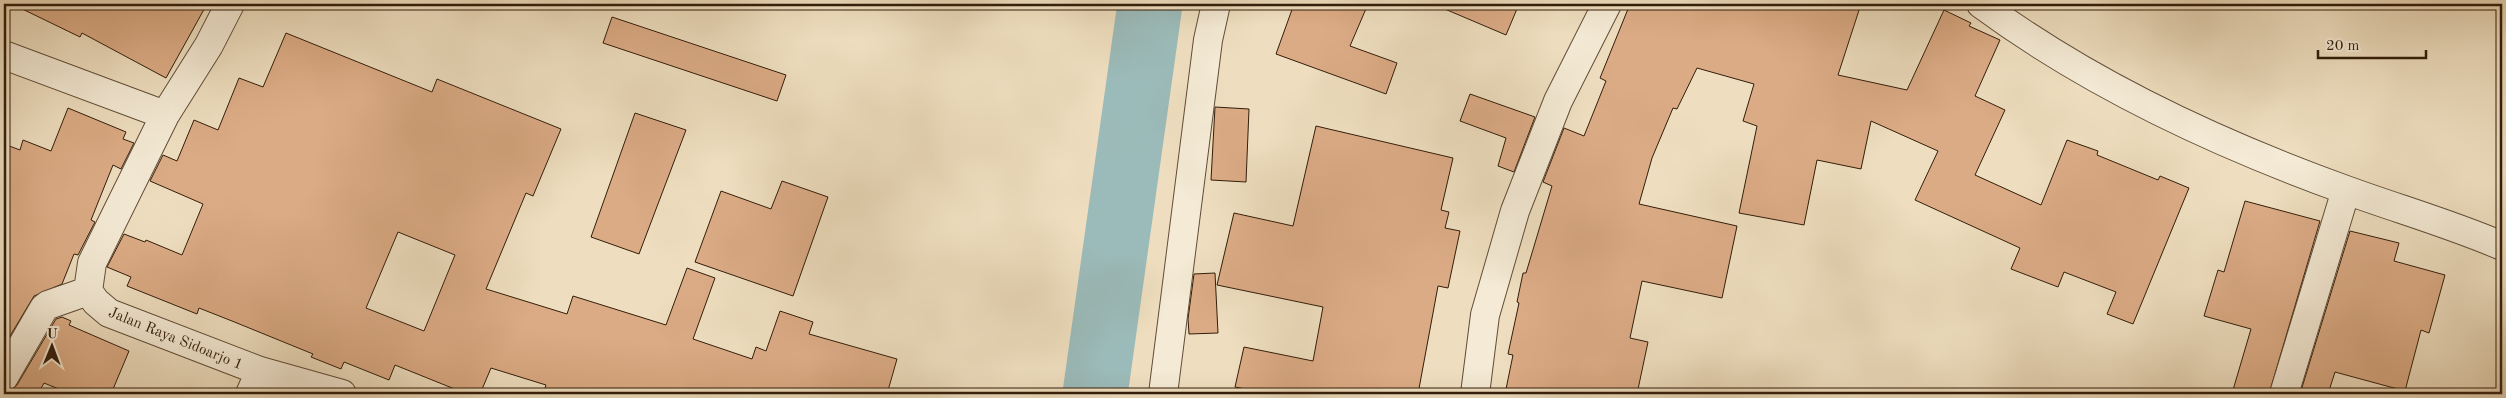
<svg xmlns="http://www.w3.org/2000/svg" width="2506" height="398" viewBox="0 0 2506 398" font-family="'Old Standard TT',serif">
  <rect width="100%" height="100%" fill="#eedebf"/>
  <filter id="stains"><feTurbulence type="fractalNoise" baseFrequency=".004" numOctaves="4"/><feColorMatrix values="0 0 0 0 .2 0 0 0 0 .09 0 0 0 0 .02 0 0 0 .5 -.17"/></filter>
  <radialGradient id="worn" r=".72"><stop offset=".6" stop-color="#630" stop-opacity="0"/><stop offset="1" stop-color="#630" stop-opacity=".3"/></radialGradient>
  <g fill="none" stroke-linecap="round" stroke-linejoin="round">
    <path stroke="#9bbbba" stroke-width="65" d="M1095 394 1150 4"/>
  </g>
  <path fill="#dbab85" stroke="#321d0a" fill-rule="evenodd" d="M12 4H207L166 78 82 33 80 37Z
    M1294 4H1368L1350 46 1397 63 1386 94 1276 54Z
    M1433 4H1519L1506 35Z
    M1630 4H1861L1838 75 1907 90 1944 10 1971 23 1969 26 2000 40 1975 96 2005 110 1975 175 2041 205 2067 140 2098 151 2097 155 2158 180 2160 176 2189 188 2133 324 2107 314 2116 292 2064 272 2058 287 2011 269 2020 248 1915 200 1938 151 1871 121 1861 169 1817 160 1804 225 1739 213 1757 126 1743 121 1754 84 1697 68 1677 109 1673 108 1652 158 1639 204 1737 226 1722 298 1642 281 1630 338 1648 342 1637 394H1505L1513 355 1508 354 1519 303 1517 302 1523 273H1526L1552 186 1543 182 1564 128 1584 136 1606 81 1600 78Z
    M612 17 786 75 777 101 603 43Z
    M286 33 432 92 437 79 561 129 533 196 526 193 486 289 567 314 573 296 666 325 687 268 715 278 693 339 752 359 756 347 766 351 780 311 813 322 809 334 897 359 887 394H543L546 385 491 368 480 394H467L395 365 389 380 344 362 341 369 311 357 313 354 232 321 199 308 197 314 127 286 131 277 107 267 124 234 145 242 146 240 182 255 203 204 150 181 163 155 177 161 194 120 218 130 239 78 263 87ZM398 232 455 255 424 331 366 308Z
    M1470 94 1535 117 1514 172 1498 166 1506 138 1460 121Z
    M1215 107 1249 109 1246 182 1211 180Z
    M68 108 126 132 123 139 134 143 121 169 113 165 91 220 95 222 78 255 74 254 62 284 34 296 4 346V144L20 150 23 140 51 151Z
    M635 113 686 130 639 254 591 237Z
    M1316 126 1453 158 1441 210 1449 212 1445 228 1460 231 1448 288 1438 286 1418 394H1270L1235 387 1244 347 1313 361 1323 307 1217 285 1234 213 1293 226Z
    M782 181 828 197 793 296 695 262 721 191 771 209Z
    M2245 201 2320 221 2269 394H2249L2233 390 2251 329 2204 316 2218 270 2224 272Z
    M2350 231 2399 243 2394 261 2445 275 2429 333 2421 330 2405 391 2335 372 2328 394H2300Z
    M1215 273 1218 333 1189 334 1188 319 1194 274Z
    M62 317 71 321 69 325 129 351 111 394H71L44 383 38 394H4L17 385 56 319Z"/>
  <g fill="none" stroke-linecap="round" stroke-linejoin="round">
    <g stroke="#614d37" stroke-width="30">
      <path id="minor" d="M230 4 209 45 165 115 92 263 88 291 96 302 109 313 260 371 342 394
        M1981 4C2088 83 2221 145 2346 190 2398 209 2451 224 2502 246
        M4 55 165 115
        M4 377 44 308 48 305 88 291
        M250 394 260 371
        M1163 394 1208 40 1216 4
        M1475 394 1485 315 1515 211 1558 101 1607 4
        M2284 394 2346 190"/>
    </g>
    <use href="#minor" stroke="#f4ead5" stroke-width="28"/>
  </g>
  <g text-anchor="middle" stroke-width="4.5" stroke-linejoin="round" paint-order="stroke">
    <g font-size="15" fill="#321d0a" stroke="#f4ead5">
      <text transform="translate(176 338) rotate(22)" y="5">Jalan Raya Sidoarjo 1</text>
    </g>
  </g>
  <rect width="2506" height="398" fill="none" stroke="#eedebf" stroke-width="20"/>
  <rect x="5" y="5" width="2496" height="388" fill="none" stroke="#321d0a" stroke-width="2.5"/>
  <rect x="10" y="10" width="2486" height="378" fill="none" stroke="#321d0a"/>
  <g transform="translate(52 346) rotate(1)" stroke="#f4ead5" stroke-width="4" paint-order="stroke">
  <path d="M0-4L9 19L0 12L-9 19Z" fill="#321d0a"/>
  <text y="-8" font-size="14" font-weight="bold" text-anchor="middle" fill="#321d0a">U</text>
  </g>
  <path d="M2318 50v8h108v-8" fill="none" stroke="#321d0a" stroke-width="2.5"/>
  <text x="2326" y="50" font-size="15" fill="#321d0a" stroke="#f4ead5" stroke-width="4" paint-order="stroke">20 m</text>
  <rect width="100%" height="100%" filter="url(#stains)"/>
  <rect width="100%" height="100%" fill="url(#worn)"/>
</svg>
